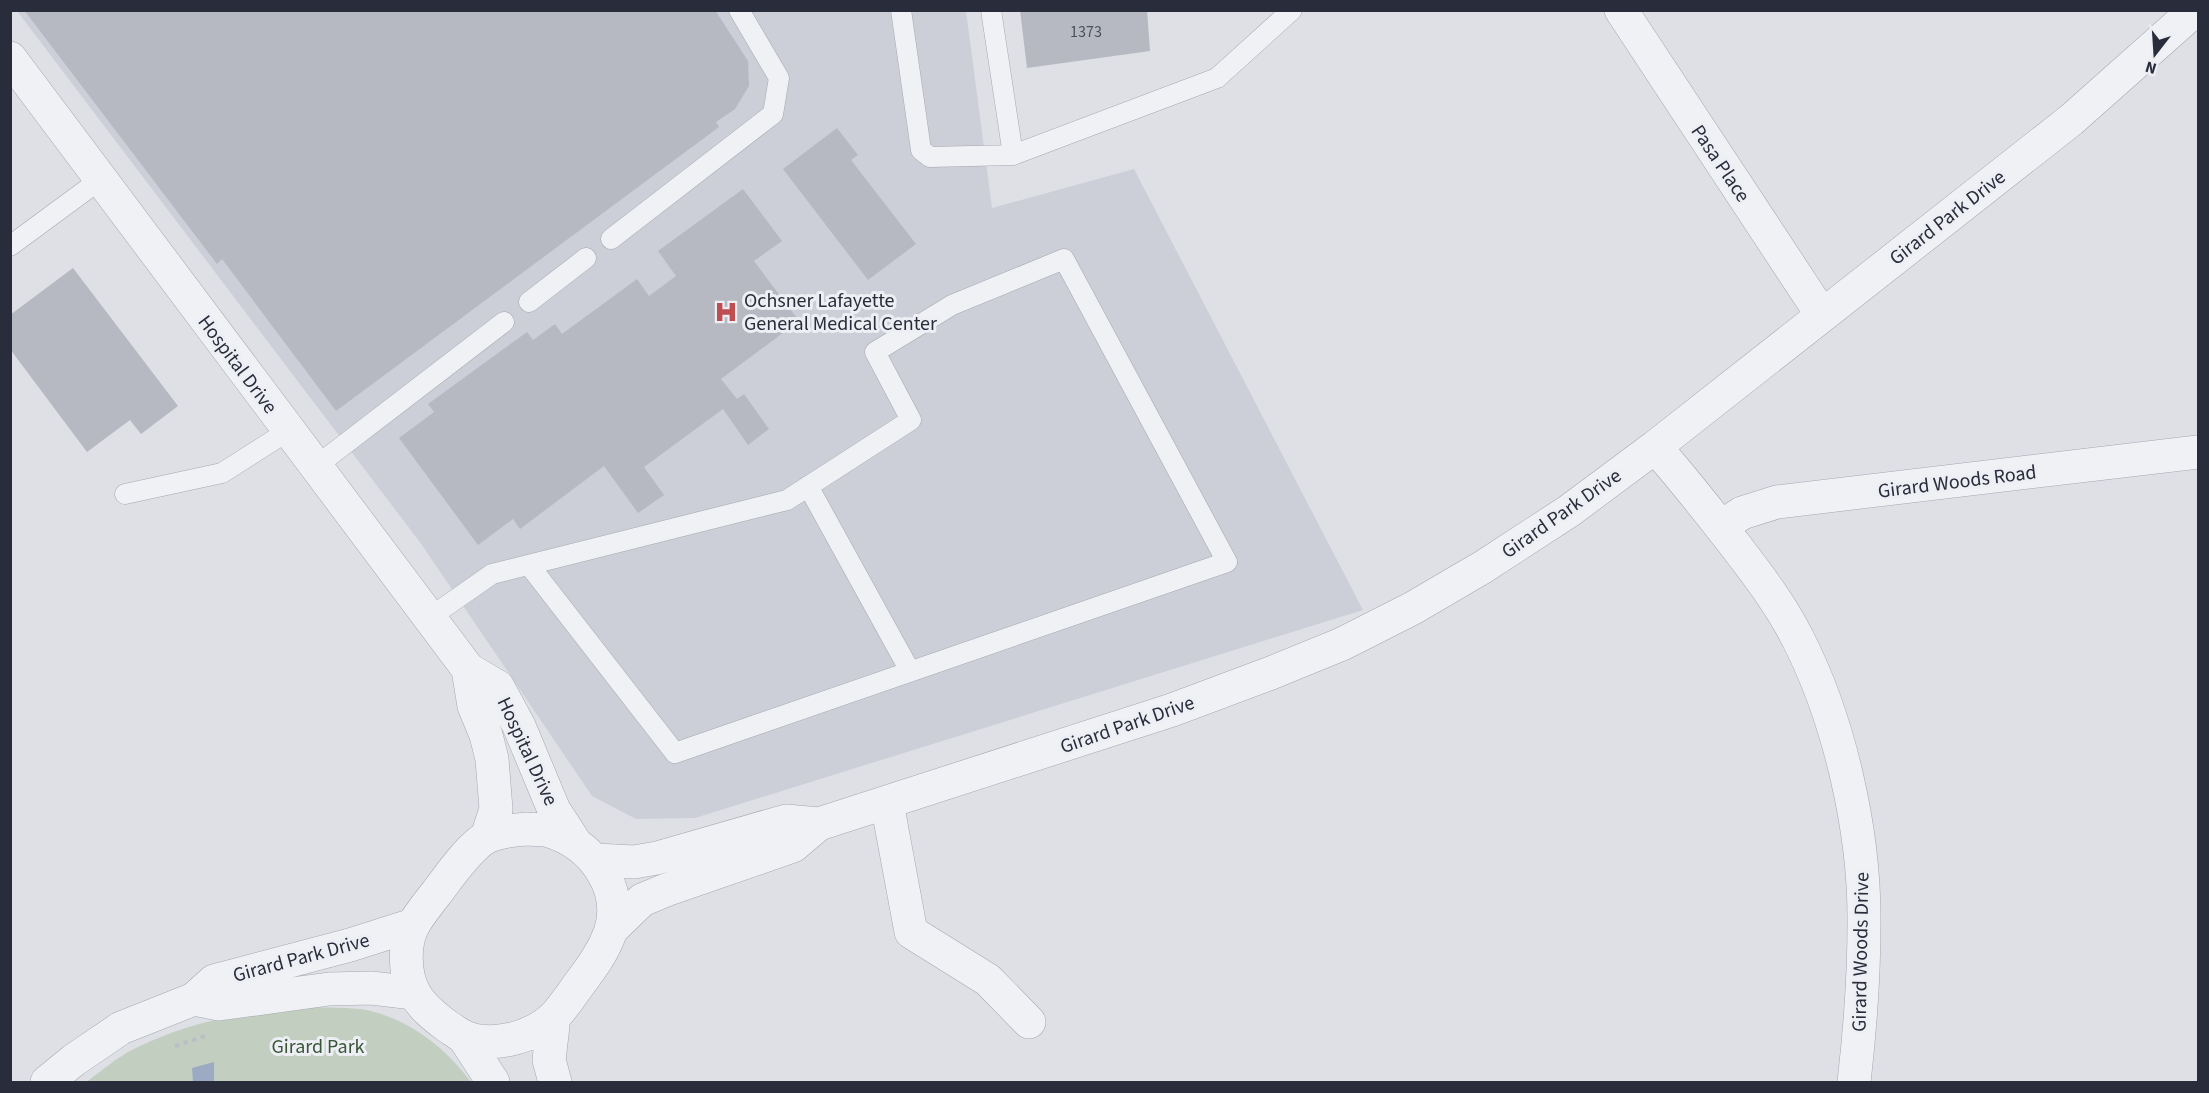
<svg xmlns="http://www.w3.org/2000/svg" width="2209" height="1093" viewBox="0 0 2209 1093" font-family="'Source Sans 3',sans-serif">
  <rect width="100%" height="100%" fill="#dee0e6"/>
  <path fill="#cccfd7" d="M17 11H966L992 208 1134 169 1363 610 695 818 636 819 592 796 422 545Z"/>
  <path fill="#c2cfc0" d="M311 1007C329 1008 349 1007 367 1010 410 1020 445 1047 471 1082H86C102 1071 118 1056 136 1048 196 1019 246 1012 311 1007Z"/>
  <path fill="#9caac3" d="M214 1062V1082H193L192 1068Z"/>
  <path fill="#b6b9c2" d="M24 10H715L748 61 749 86 735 109 716 122 719 127 336 411 222 259 217 264Z
    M1020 10H1147L1150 51 1027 68Z
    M837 128 858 155 851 160 916 244 868 280 783 169Z
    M743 189 782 241 754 261 799 321 721 379 737 399 744 394 769 429 748 445 723 409 644 467 664 495 638 513 604 466 520 529 513 519 478 545 399 438 434 412 428 404 527 332 533 340 555 324 562 334 637 279 649 296 676 276 658 251Z
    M73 268 178 406 141 434 130 420 87 452 10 349V315Z"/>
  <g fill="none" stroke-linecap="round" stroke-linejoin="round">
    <g stroke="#a4a7af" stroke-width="21">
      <path id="lane" d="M901 10 921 150 930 157 1013 155
        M991 10 1013 155 1217 78 1292 10
        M611 239 773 114 779 78 739 10
        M10 246 101 179
        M529 302 586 258
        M315 467 504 322
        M808 486 910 671
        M125 494 222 473 288 431
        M429 618 492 574 787 500 911 420 875 352 952 305 1064 259 1227 562 675 753 529 565"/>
    </g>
    <g stroke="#a4a7af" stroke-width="34">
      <path id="street" d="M1621 10 1822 315
        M10 58 468 669 498 687 519 726 554 810 576 844
        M1655 447C1683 478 1709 512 1735 545 1758 575 1781 605 1798 639 1840 721 1865 833 1864 924 1864 977 1860 1030 1854 1082
        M1721 527 1742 513 1777 502 2198 452
        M468 669 474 706 486 735 492 759 496 809 487 837
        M887 803 911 932 988 980 1029 1022
        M527 829C534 830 542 829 549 831 592 844 625 888 610 933 603 952 592 967 580 983 572 994 564 1006 555 1016 533 1038 491 1049 462 1036 457 1033 452 1029 447 1026 435 1017 422 1007 415 994 404 975 403 943 414 924 421 912 430 901 438 891 450 875 470 846 487 837 499 831 514 830 527 829Z
        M596 860 634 862 657 858 786 821 819 824
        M611 930 642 900 666 890 793 846 819 824 1172 710 1271 673 1342 644 1413 608 1483 567 1569 511 1655 447 2071 120 2195 10
        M194 999 219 1004 329 989 371 988 414 993
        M554 1017 549 1060 555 1082
        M463 1036 493 1082
        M47 1082 74 1060 121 1028 194 999 214 981 350 945 413 925"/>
    </g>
    <path stroke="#bcbec5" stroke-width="4" stroke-dasharray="4.5 4.5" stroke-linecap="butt" d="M175 1046 205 1036"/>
    <use href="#lane" stroke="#f0f1f5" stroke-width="20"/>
    <use href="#street" stroke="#f0f1f5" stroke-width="33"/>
  </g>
  <defs>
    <g id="hospital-bare" transform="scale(1.8)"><path d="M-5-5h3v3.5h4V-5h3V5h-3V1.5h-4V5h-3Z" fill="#c04e50" stroke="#edeff4" stroke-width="2.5" paint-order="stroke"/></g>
  </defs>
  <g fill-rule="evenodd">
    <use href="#hospital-bare" x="726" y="312"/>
  </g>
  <g text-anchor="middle" stroke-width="6" stroke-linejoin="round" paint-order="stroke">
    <g font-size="16" fill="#4c505d">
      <text x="1086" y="37">1373</text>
    </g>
    <g font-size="20" fill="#292d3b" stroke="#edeff4">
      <text transform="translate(1721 163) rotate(56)" y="7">Pasa Place</text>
      <text transform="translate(1947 217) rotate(-38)" y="7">Girard Park Drive</text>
      <text transform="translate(238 364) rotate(53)" y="7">Hospital Drive</text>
      <text transform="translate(1957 481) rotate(-7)" y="7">Girard Woods Road</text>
      <text transform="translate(1561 513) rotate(-35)" y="7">Girard Park Drive</text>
      <text transform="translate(1127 724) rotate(-19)" y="7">Girard Park Drive</text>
      <text transform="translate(528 751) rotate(65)" y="7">Hospital Drive</text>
      <text transform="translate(1860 952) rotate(-89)" y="7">Girard Woods Drive</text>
      <text transform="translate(301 957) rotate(-15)" y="7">Girard Park Drive</text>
    </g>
    <g font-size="20" fill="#292d3b" stroke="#edeff4" text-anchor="start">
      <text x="744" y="307">Ochsner Lafayette<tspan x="744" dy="23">General Medical Center</tspan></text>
    </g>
    <g font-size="20" fill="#395537" stroke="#edeff4">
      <text x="318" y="1053">Girard Park</text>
    </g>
  </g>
  <rect width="2209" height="1093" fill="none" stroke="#292d3b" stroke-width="24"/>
  <g transform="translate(2155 54) rotate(197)" stroke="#edeff4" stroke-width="4.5" paint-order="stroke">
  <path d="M0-4.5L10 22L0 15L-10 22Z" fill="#292d3b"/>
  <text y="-9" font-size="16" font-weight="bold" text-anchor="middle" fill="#292d3b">N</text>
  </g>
</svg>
